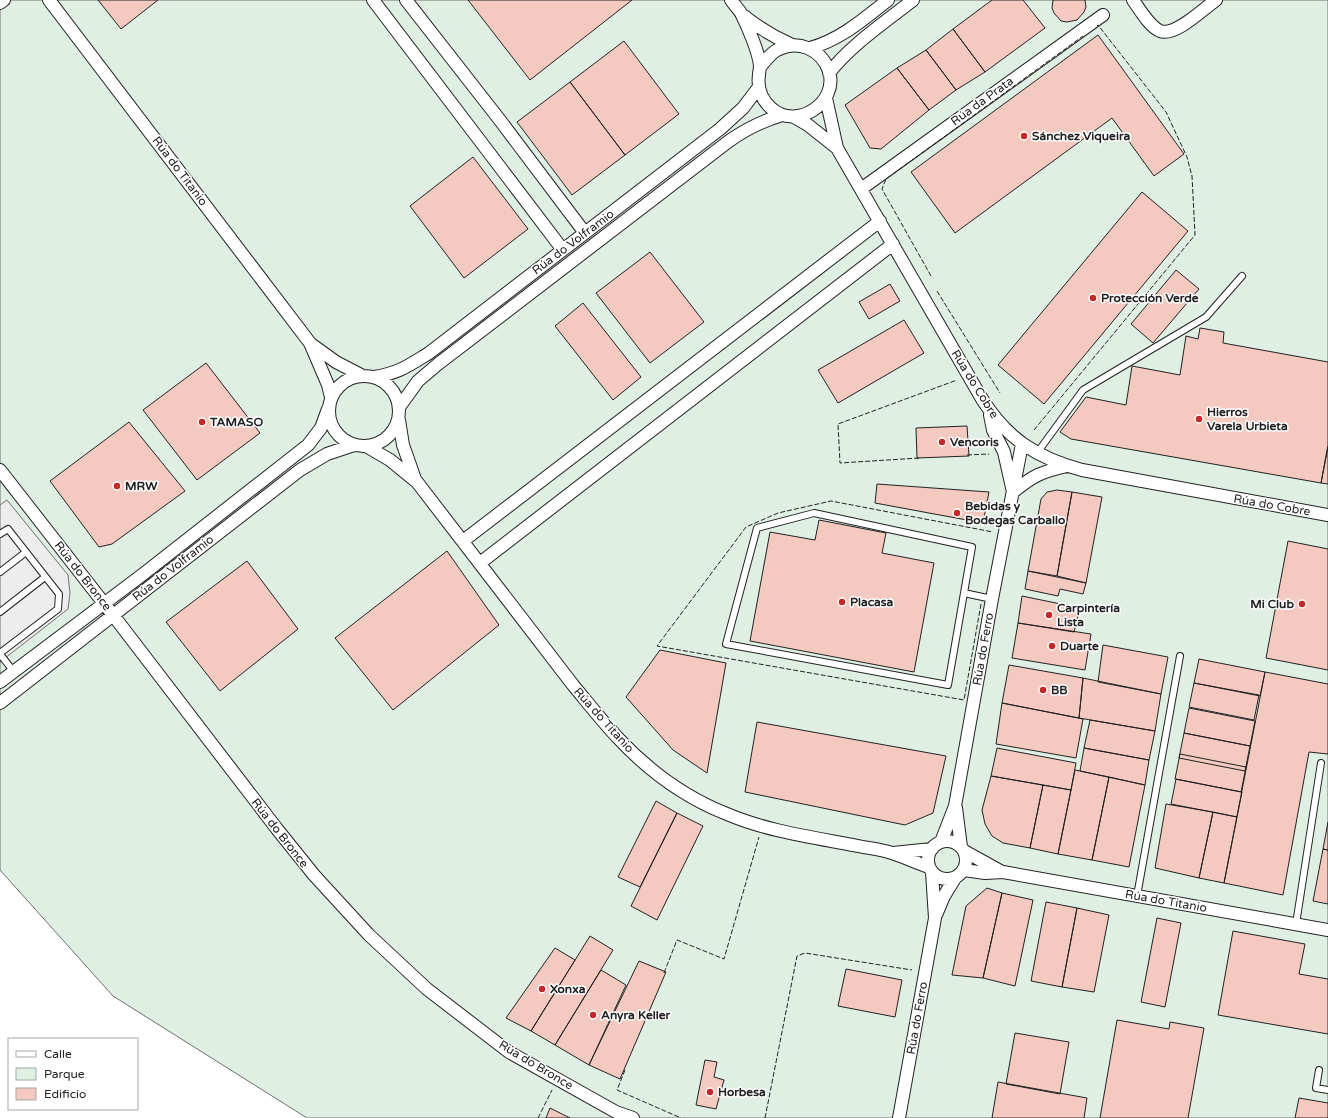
<svg xmlns="http://www.w3.org/2000/svg" width="1328" height="1118" viewBox="0 0 1328 1118" font-family="'Varela Round',sans-serif">
  <rect width="100%" height="100%" fill="#fff"/>
  <path fill="#e0efe3" stroke="#6f6f6f" d="M0 0H1328V1118H307L113 996 0 870Z"/>
  <path fill="#ededed" stroke="#6f6f6f" d="M7 500 68 575 70 593 68 609 0 662V505Z"/>
  <path fill="#f3c9c0" stroke="#222" d="M98 0H158L121 29Z
    M468 0H632L530 80Z
    M992 0H1023L1045 28 985 72 953 29Z
    M1053 0H1085L1086 7 1084 12 1077 20 1067 22 1061 21 1054 13 1052 8Z
    M953 29 985 72 956 90 926 50Z
    M1098 35 1184 154 1154 176 1112 118 955 233 911 172Z
    M624 41 679 114 625 155 570 82Z
    M926 50 956 90 929 110 897 68Z
    M897 68 929 110 881 149 870 148 845 105Z
    M570 82 625 155 572 195 517 122Z
    M473 157 528 229 464 278 410 206Z
    M1142 192 1188 231 1044 404 998 365Z
    M650 252 704 322 650 363 596 293Z
    M1176 270 1199 289 1153 343 1131 324Z
    M890 284 900 301 869 319 859 302Z
    M583 303 641 377 613 400 555 326Z
    M904 320 924 353 838 403 818 370Z
    M1200 328 1224 332 1223 343 1328 362V445L1321 483 1071 439 1060 432 1086 397 1126 405 1132 366 1180 375 1186 336 1198 339Z
    M206 363 260 433 197 480 143 410Z
    M129 422 185 491 112 544 99 547 50 481Z
    M967 426 969 456 917 458 916 428Z
    M1328 447V484L1321 483Z
    M877 484 989 492 983 523 875 503Z
    M1057 490 1072 492 1057 576 1028 571 1041 499 1047 492Z
    M1072 492 1102 497 1086 583 1057 576Z
    M819 520 886 533 882 553 934 563 914 672 750 641 770 532 815 540Z
    M1288 541 1328 549V670L1266 658Z
    M447 551 499 625 393 710 335 638Z
    M247 561 298 629 220 691 166 622Z
    M1028 571 1086 583 1083 594 1060 589 1058 596 1025 589Z
    M1022 596 1080 608 1074 632 1018 623Z
    M1018 623 1091 634 1085 670 1012 658Z
    M1103 645 1168 657 1161 694 1098 682Z
    M660 650 726 663 707 773 673 750 626 697Z
    M1199 659 1265 672 1260 696 1194 683Z
    M1009 665 1083 678 1079 718 1002 703Z
    M1265 672 1328 684V754L1309 752 1283 895 1224 883Z
    M1083 678 1161 694 1155 731 1079 718Z
    M1194 683 1259 695 1254 720 1189 707Z
    M1002 703 1083 719 1076 758 996 744Z
    M1189 708 1255 721 1250 746 1184 733Z
    M1090 720 1155 731 1149 760 1084 748Z
    M757 722 946 756 933 813 905 825 745 792Z
    M1184 733 1250 746 1245 771 1179 758Z
    M997 748 1076 763 1071 790 991 776Z
    M1084 748 1149 760 1145 785 1080 771Z
    M1180 754 1246 767 1241 792 1175 779Z
    M1075 770 1109 777 1092 860 1058 854Z
    M991 776 1043 785 1030 848 1003 843 992 836 985 824 982 810Z
    M1109 777 1145 785 1129 867 1092 860Z
    M1176 779 1242 792 1237 817 1171 804Z
    M1043 785 1071 790 1058 854 1030 848Z
    M656 801 677 813 640 887 618 877Z
    M1166 804 1213 812 1199 878 1155 868Z
    M1213 812 1237 817 1224 883 1199 878Z
    M677 813 703 826 657 920 631 906Z
    M1328 822V850L1323 849Z
    M1323 849 1328 850V904L1313 901Z
    M987 888 1002 893 983 978 952 975 966 906Z
    M1002 893 1033 900 1015 986 983 978Z
    M1046 902 1077 908 1062 987 1031 981Z
    M1077 908 1109 915 1094 992 1062 987Z
    M1157 918 1181 923 1165 1007 1141 1002Z
    M1233 931 1305 944 1299 974 1328 979V1034L1218 1015Z
    M590 936 613 950 555 1045 531 1031Z
    M555 948 575 960 531 1031 506 1018Z
    M639 961 666 972 620 1079 589 1065Z
    M846 969 902 980 895 1017 838 1006Z
    M601 970 626 985 589 1065 555 1045Z
    M1117 1020 1169 1029 1170 1022 1204 1028 1188 1118H1100Z
    M1015 1033 1069 1042 1060 1094 1006 1084Z
    M705 1060 717 1062 714 1077 724 1080 716 1109 696 1105Z
    M998 1082 1087 1098 1084 1118H992Z
    M1299 1098 1328 1103V1118H1295Z
    M550 1108 570 1118H546Z"/>
  <g fill="none" stroke-linecap="round" stroke-linejoin="round">
    <g stroke="#222" stroke-width="8">
      <path id="service" d="M1037 453 1083 390 1206 317 1242 276
        M814 513 972 547 948 685 726 644 757 528Z
        M0 534 8 529 59 594 58 609 0 653
        M0 572 26 552
        M964 593 992 599
        M0 612 45 577
        M0 654 14 672
        M1137 896 1180 656
        M1296 924 1321 763
        M1319 1070 1316 1088 1328 1090"/>
    </g>
    <g stroke="#222" stroke-width="14">
      <path id="minor" d="M49 0 310 343 328 385 331 397
        M373 0 563 250
        M406 0 499 119 585 233
        M731 0C734 5 739 9 742 15 748 27 759 53 760 66 760 69 759 72 759 75 757 88 762 100 771 108 796 131 839 103 829 71 821 49 798 39 777 50 770 54 765 61 760 67
        M1133 0C1140 10 1149 26 1160 31 1175 37 1203 9 1216 0
        M0 3 4 0
        M744 16C759 28 774 37 792 45
        M810 48C840 40 864 19 888 0
        M829 73C852 44 884 23 913 0
        M826 98 837 148 982 399C1007 439 1037 458 1082 470L1328 515
        M794 117 808 125 837 148
        M861 189 1103 15
        M311 344 336 362 361 375
        M329 411a35 35 0 1 1 70 0a35 35 0 1 1-70 0Z
        M374 377C399 373 408 366 429 353L720 129 743 108 759 87
        M400 406 418 381 438 364 729 141C746 129 762 121 782 115
        M990 415 993 430 1004 452 1013 492C1034 475 1041 472 1067 466
        M399 420 403 445 415 479
        M366 446 390 460 417 482 573 685C588 703 602 721 618 738 648 770 686 798 727 814 767 831 811 837 853 845 866 848 880 849 892 853 905 857 916 863 929 867
        M0 470 113 615 277 829 314 875 369 935 427 989 509 1052 616 1112 633 1118
        M463 541 880 221
        M480 563 893 244
        M0 682 142 575 308 445 321 428 328 409
        M0 703 300 470 327 454 354 445
        M956 808 961 847
        M928 860a19 19 0 1 1 38 0a19 19 0 1 1-38 0Z
        M941 842 955 806 992 599 1022 444
        M964 851 1002 872
        M893 853 932 849
        M964 870 985 873 1003 872 1328 930
        M936 915 944 896 955 878
        M899 1118 935 918 932 872"/>
    </g>
    <use href="#service" stroke="#fff" stroke-width="6"/>
    <use href="#minor" stroke="#fff" stroke-width="12"/>
    <path stroke="#222" stroke-width="1" stroke-dasharray="5 2" stroke-linecap="butt" d="M931 276 882 189 886 179 1083 36
      M937 291 1000 393
      M1034 430 1195 235 1192 176 1187 157 1166 112 1098 25 1097 26
      M967 455 989 454
      M919 458 840 463 838 424 957 380
      M981 604 964 700 657 646 746 527 778 513 831 501 993 532
      M664 973 677 940 724 959 759 837
      M625 1070 617 1090 681 1118
      M538 1118 552 1090
      M765 1118 797 956 805 953 912 970"/>
  </g>
  <g fill="#c62828" stroke="#fff" stroke-width="1.5">
    <circle cx="1024" cy="136" r="4"/>
    <circle cx="1093" cy="298" r="4"/>
    <circle cx="1199" cy="419" r="4"/>
    <circle cx="202" cy="422" r="4"/>
    <circle cx="942" cy="442" r="4"/>
    <circle cx="117" cy="486" r="4"/>
    <circle cx="957" cy="513" r="4"/>
    <circle cx="842" cy="602" r="4"/>
    <circle cx="1302" cy="604" r="4"/>
    <circle cx="1049" cy="615" r="4"/>
    <circle cx="1052" cy="646" r="4"/>
    <circle cx="1043" cy="690" r="4"/>
    <circle cx="542" cy="989" r="4"/>
    <circle cx="593" cy="1015" r="4"/>
    <circle cx="710" cy="1092" r="4"/>
  </g>
  <g text-anchor="middle" stroke-width="3" stroke-linejoin="round" paint-order="stroke">
    <g font-size="12" fill="#222" stroke="#fff">
      <text transform="translate(982 101) rotate(-36)" y="4">Rúa da Prata</text>
      <text transform="translate(180 171) rotate(53)" y="4">Rúa do Titanio</text>
      <text transform="translate(573 242) rotate(-37)" y="4">Rúa do Volframio</text>
      <text transform="translate(975 384) rotate(58)" y="4">Rúa do Cobre</text>
      <text transform="translate(1272 505) rotate(10)" y="4">Rúa do Cobre</text>
      <text transform="translate(173 568) rotate(-38)" y="4">Rúa do Volframio</text>
      <text transform="translate(83 576) rotate(52)" y="4">Rúa do Bronce</text>
      <text transform="translate(983 649) rotate(-80)" y="4">Rúa do Ferro</text>
      <text transform="translate(604 720) rotate(48)" y="4">Rúa do Titanio</text>
      <text transform="translate(280 833) rotate(52)" y="4">Rúa do Bronce</text>
      <text transform="translate(1166 901) rotate(10)" y="4">Rúa do Titanio</text>
      <text transform="translate(917 1018) rotate(-80)" y="4">Rúa do Ferro</text>
      <text transform="translate(536 1065) rotate(31)" y="4">Rúa do Bronce</text>
    </g>
    <g font-size="12" font-weight="bold" fill="#222" stroke="#fff" text-anchor="start">
      <text x="1032" y="140">Sánchez Viqueira</text>
      <text x="1101" y="302">Protección Verde</text>
      <text x="1207" y="416">Hierros<tspan x="1207" dy="14">Varela Urbieta</tspan></text>
      <text x="210" y="426">TAMASO</text>
      <text x="950" y="446">Vencoris</text>
      <text x="125" y="490">MRW</text>
      <text x="965" y="510">Bebidas y<tspan x="965" dy="14">Bodegas Carballo</tspan></text>
      <text x="850" y="606">Placasa</text>
      <text x="1294" y="608" text-anchor="end">Mi Club</text>
      <text x="1057" y="612">Carpintería<tspan x="1057" dy="14">Lista</tspan></text>
      <text x="1060" y="650">Duarte</text>
      <text x="1051" y="694">BB</text>
      <text x="550" y="993">Xonxa</text>
      <text x="601" y="1019">Anyra Keller</text>
      <text x="718" y="1096">Horbesa</text>
    </g>
  </g>
  <rect x="8" y="1038" width="130" height="72" fill="#ffffff" stroke="#a7a7a7"/>
  <rect x="16" y="1051" width="20" height="6" fill="#ffffff" stroke="#a7a7a7"/>
  <text x="44" y="1058" font-size="12" fill="#222222">Calle</text>
  <rect x="16" y="1068" width="20" height="12" fill="#e0efe3" stroke="#a7a7a7"/>
  <text x="44" y="1078" font-size="12" fill="#222222">Parque</text>
  <rect x="16" y="1088" width="20" height="12" fill="#f3c9c0" stroke="#a7a7a7"/>
  <text x="44" y="1098" font-size="12" fill="#222222">Edificio</text>
</svg>
